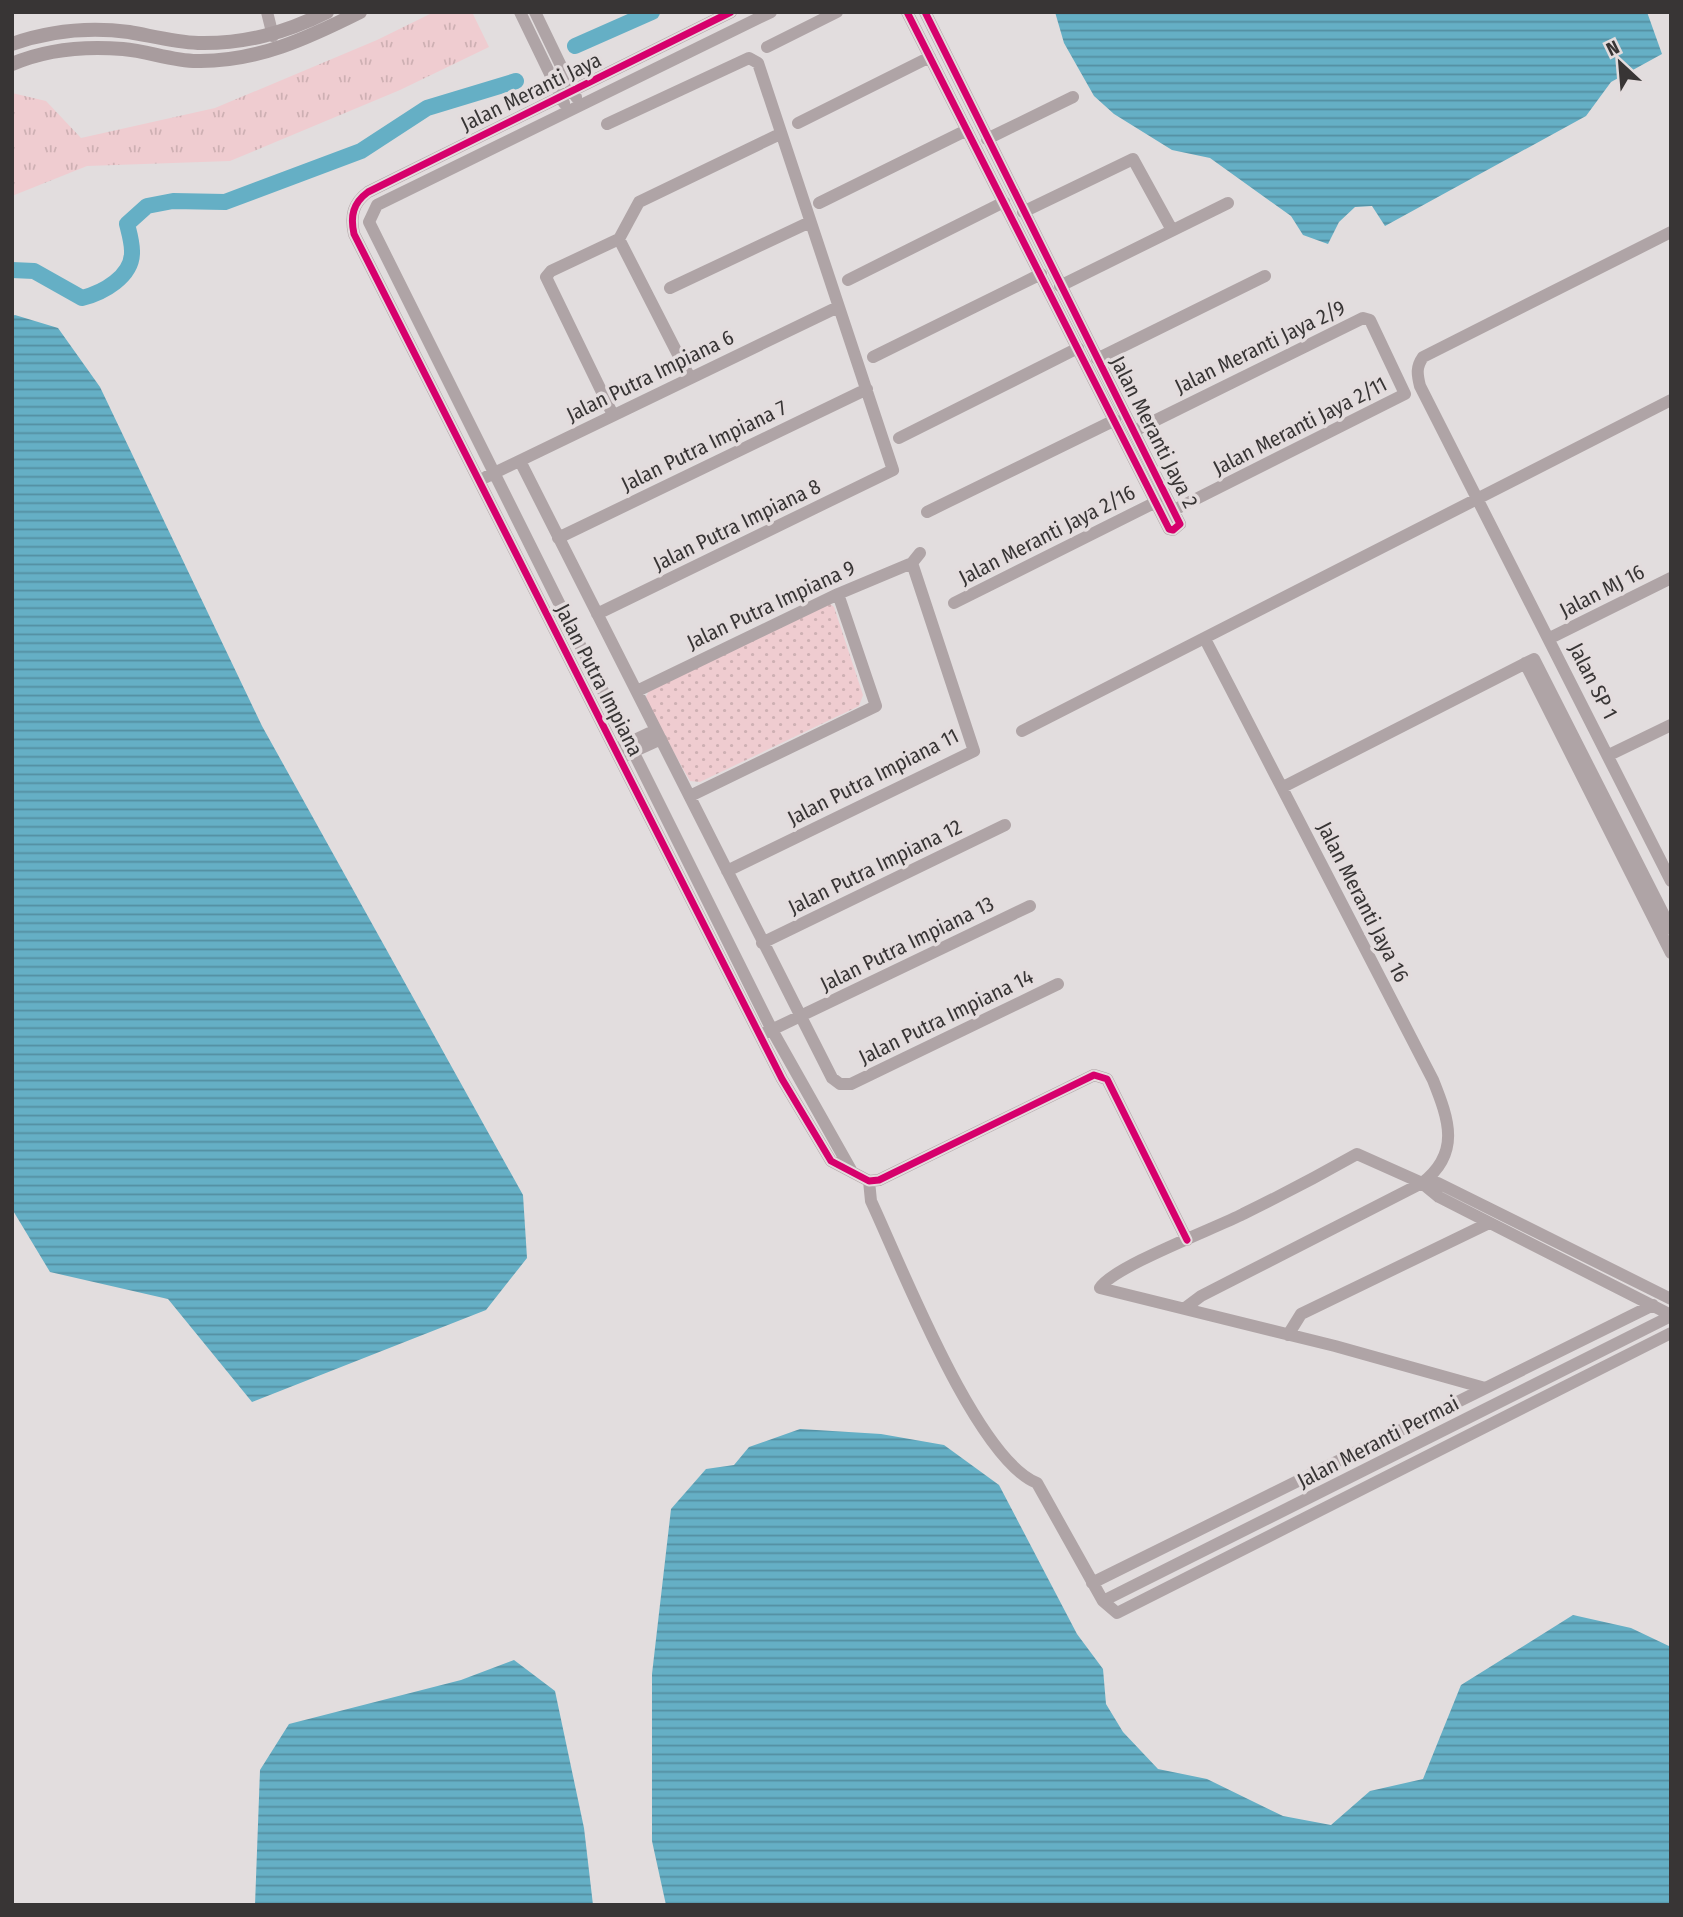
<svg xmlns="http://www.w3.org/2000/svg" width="1683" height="1917" viewBox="0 0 1683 1917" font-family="'Fira Sans Condensed',sans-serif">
  <defs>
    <pattern id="grass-tufts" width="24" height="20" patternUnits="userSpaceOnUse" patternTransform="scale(1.75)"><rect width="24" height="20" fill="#efccd0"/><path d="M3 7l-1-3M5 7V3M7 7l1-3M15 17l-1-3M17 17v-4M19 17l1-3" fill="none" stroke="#ceb0b3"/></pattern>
    <pattern id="park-dots" width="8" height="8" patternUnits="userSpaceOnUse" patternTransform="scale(1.75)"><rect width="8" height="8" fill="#efccd0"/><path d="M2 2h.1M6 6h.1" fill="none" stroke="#ceb0b3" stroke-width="1.8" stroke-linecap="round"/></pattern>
    <pattern id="water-rules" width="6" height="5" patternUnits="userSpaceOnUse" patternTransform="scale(1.75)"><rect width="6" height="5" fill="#65afc5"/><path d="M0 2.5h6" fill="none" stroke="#548fa1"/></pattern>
  </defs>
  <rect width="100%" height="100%" fill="#e2ddde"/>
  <path fill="url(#grass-tufts)" d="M434 12H472L489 47 400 90 230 161 87 166 12 196V93L46 101 81 138 215 108 377 40Z"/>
  <path fill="url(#park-dots)" d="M829 603 834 607 863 695 859 706 700 782 690 781 644 700 649 691Z"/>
  <path fill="url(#water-rules)" d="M1055 12H1647L1662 54 1611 82 1586 116 1385 226 1372 206 1355 207 1339 222 1328 244 1303 235 1291 216 1210 158 1172 150 1114 114 1094 96 1064 43Z
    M15 315 58 328 100 387 262 726 523 1195 527 1258 486 1310 252 1402 168 1299 50 1272 12 1209V316Z
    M800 1429 881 1434 944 1445 999 1485 1077 1634 1103 1669 1106 1704 1123 1732 1158 1769 1207 1779 1283 1816 1331 1825 1370 1791 1423 1779 1461 1685 1573 1615 1631 1628 1671 1647V1905H666L652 1841V1674L671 1509 706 1469 734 1465 749 1447Z
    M514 1660 555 1691 584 1828 593 1905H255L260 1770 289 1724 461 1680Z"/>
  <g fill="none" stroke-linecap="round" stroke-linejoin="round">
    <path stroke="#65afc5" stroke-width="16" d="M575 46 652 12
      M12 270 34 271 82 298C102 293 133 277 132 251 132 242 129 232 127 224L147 206 173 201 225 202 361 151 427 108 516 81"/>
    <path stroke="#afa4a6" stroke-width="12" d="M267 12 273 36
      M520 12 564 103
      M535 12 576 97
      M731 12 368 192C353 203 350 216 354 234L782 1079 831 1161 869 1181 879 1180 1094 1075 1107 1079 1187 1240
      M771 12 377 205 369 222 772 1030 851 1170
      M907 12 1169 529 1173 530 1180 524 925 12
      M767 47 837 12
      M798 123 930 57
      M987 139 1073 97
      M819 203 967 130
      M1023 212 1133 159 1172 230
      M1671 232 1423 357C1416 367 1417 374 1420 386L1671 881
      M619 239 690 378
      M848 280 1004 202
      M1060 286 1228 203
      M670 288 810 222
      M873 357 1041 274
      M1097 359 1265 276
      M613 415 546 277 551 271 619 239 639 202 780 134
      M1134 431 1363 318 1370 320 1405 394 1174 510
      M899 438 1078 348
      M520 461 832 1078 840 1084H851L1058 984
      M486 477 838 307
      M927 512 1115 420
      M558 538 867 389
      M954 603 1156 502
      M597 614 893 470 758 63 749 58 607 124
      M1550 638 1671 578
      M1525 663 1671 953
      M637 691 838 594 912 563 920 553
      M1022 731 1671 400
      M622 746 656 730
      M626 755 661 739
      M1609 755 1671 725
      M1283 787 1534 659 1671 929
      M690 796 876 706 838 594
      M727 871 974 751 912 563
      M762 943 1005 825
      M765 1033 1030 906
      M869 1181 871 1201C901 1265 976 1459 1037 1483L1103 1601 1117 1613 1671 1333
      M1422 1183H1438L1671 1299
      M1185 1308 1201 1296 1422 1183C1461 1153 1449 1120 1433 1080L1205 639
      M1288 1335 1301 1314 1489 1223
      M1485 1388 1335 1346 1100 1288C1112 1267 1216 1228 1243 1214 1282 1195 1320 1175 1357 1154L1422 1183 1439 1197 1671 1315
      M1092 1583 1653 1305
      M1103 1601 1671 1316"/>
    <path stroke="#a89c9e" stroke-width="14" d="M12 44C49 31 90 27 129 32 152 36 175 42 198 43 245 44 285 33 327 12
      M12 64C47 49 86 46 123 49 148 51 172 61 197 61 257 62 308 38 360 12"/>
    <g stroke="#e3dcdd" stroke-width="11">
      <path id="cycleway" d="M731 12 368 192C353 203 350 216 354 234L782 1079 831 1161 869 1181 879 1180 1094 1075 1107 1079 1187 1240
        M907 12 1169 529 1173 530 1180 524 925 12"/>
    </g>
    <use href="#cycleway" stroke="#d6006c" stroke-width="7"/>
  </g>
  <g text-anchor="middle" stroke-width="7" stroke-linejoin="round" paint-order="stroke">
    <g font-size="21" fill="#383535" stroke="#e3dcdd">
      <text transform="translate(531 92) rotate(-26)" y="7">Jalan Meranti Jaya</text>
      <text transform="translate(1260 347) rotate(-26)" y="7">Jalan Meranti Jaya 2/9</text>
      <text transform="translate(650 376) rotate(-26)" y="7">Jalan Putra Impiana 6</text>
      <text transform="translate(1300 426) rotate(-27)" y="7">Jalan Meranti Jaya 2/11</text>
      <text transform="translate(1154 432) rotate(63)" y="7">Jalan Meranti Jaya 2</text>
      <text transform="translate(704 446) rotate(-26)" y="7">Jalan Putra Impiana 7</text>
      <text transform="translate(737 525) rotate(-26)" y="7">Jalan Putra Impiana 8</text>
      <text transform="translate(1047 535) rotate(-27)" y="7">Jalan Meranti Jaya 2/16</text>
      <text transform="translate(1602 591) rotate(-27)" y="7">Jalan MJ 16</text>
      <text transform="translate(771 605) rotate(-25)" y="7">Jalan Putra Impiana 9</text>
      <text transform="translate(599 680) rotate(63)" y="7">Jalan Putra Impiana</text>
      <text transform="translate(1593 681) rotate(63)" y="7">Jalan SP 1</text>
      <text transform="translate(873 777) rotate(-27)" y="7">Jalan Putra Impiana 11</text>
      <text transform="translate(875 867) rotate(-26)" y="7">Jalan Putra Impiana 12</text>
      <text transform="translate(1363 902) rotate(63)" y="7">Jalan Meranti Jaya 16</text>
      <text transform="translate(907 944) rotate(-26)" y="7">Jalan Putra Impiana 13</text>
      <text transform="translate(946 1017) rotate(-26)" y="7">Jalan Putra Impiana 14</text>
      <text transform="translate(1378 1442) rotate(-27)" y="7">Jalan Meranti Permai</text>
    </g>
  </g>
  <rect width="1683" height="1917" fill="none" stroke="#383535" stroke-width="28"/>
  <g transform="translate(1620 63) rotate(334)" stroke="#e3dcdd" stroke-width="5" paint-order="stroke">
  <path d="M0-5L12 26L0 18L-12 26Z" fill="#383535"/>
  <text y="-10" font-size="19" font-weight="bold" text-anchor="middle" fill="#383535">N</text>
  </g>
</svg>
